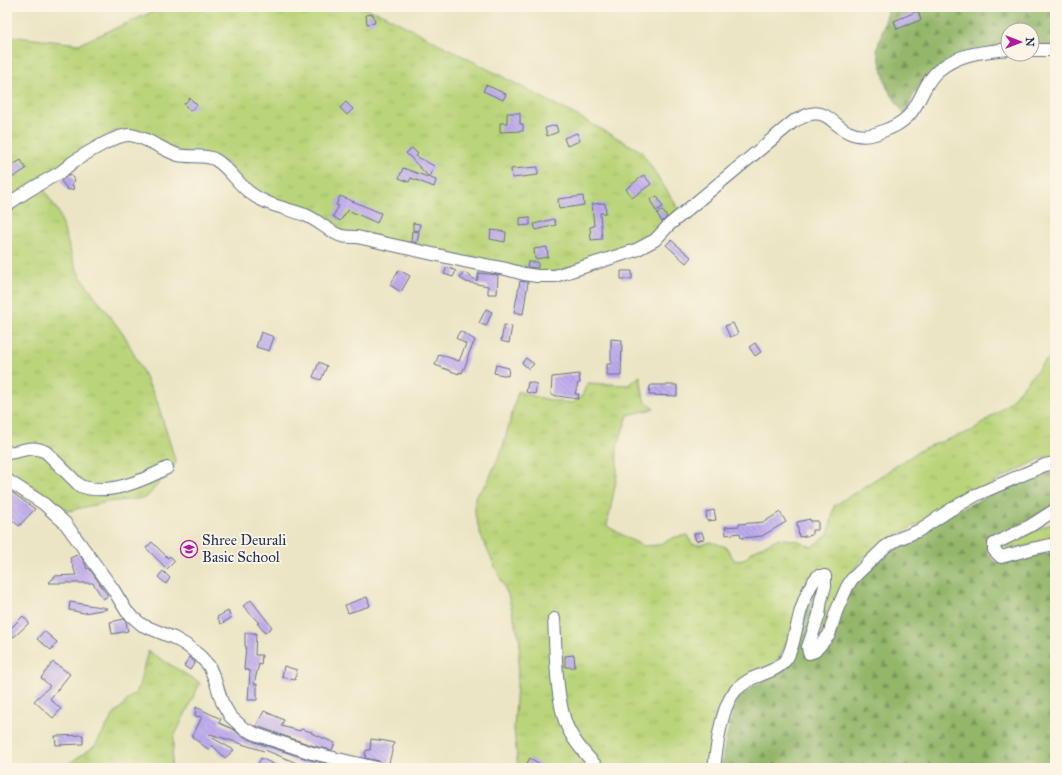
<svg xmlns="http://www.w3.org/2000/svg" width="1062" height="775" viewBox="0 0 1062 775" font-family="'IM FELL Great Primer',serif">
  <defs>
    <pattern id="grass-tufts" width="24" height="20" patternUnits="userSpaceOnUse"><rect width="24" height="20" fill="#bad479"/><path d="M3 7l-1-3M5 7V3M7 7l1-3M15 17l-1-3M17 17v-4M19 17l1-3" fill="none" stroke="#9fb66b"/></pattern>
    <pattern id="forest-firs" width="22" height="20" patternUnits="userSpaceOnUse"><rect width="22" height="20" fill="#93b669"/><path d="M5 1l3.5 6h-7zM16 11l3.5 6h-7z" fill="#77945a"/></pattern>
    <pattern id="building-back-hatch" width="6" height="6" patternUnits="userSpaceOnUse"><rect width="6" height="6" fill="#bfabee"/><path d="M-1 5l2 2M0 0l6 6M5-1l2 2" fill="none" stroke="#9a8cc4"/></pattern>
  </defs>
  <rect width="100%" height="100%" fill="#fcf5e5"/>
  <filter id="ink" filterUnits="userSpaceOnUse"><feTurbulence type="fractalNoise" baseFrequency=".025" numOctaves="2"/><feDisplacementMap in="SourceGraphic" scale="8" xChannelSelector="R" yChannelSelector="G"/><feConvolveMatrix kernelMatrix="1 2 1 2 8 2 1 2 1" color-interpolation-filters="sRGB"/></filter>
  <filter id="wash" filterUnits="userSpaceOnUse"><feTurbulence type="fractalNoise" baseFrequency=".012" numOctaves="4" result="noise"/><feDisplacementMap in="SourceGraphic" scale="16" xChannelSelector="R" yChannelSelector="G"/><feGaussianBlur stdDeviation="0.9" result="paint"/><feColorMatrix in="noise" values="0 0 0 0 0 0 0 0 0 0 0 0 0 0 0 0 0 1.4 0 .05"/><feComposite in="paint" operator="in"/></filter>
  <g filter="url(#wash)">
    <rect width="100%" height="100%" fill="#ebe5c5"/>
    <path fill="url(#grass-tufts)" stroke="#6a826c" d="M164 7H360L382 14 570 112 641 151 678 208 666 224 649 237 629 246 558 271 538 273 342 231 262 196 243 182 228 163 184 153 128 131 114 132 94 143 56 171 7 199V36L79 44Z
      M43 188 59 213 73 260 80 276 126 338 157 401 176 463 146 498 107 502 68 511 36 489 7 475V214Z
      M1055 354V456L1042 458 1000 479 931 518 894 536 863 558 839 590 830 620 823 636 814 641 828 572 816 570 804 590 786 644 775 665 740 680 710 768H518L514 729 520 641 508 595 481 536 475 514V497L487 483 503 447 518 391C536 398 554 401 573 403L582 396 587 383 628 385 640 376 644 400 654 409 628 415 617 447V476L607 526 633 541 644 546 658 545 675 537 688 535 692 544 700 545 711 542 726 547 735 561 746 558 753 551 779 538 798 541 812 547 829 533 834 506 924 448 974 430 1010 402 1043 363Z
      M1055 521V539L1007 550 1006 544 1050 524Z
      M148 651 200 683 174 737 171 768H62L95 746 112 717 138 689Z"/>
    <path fill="url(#forest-firs)" stroke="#577264" d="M889 7H1055V46L1032 45V30H1008V45H1001L924 79 913 96 905 115 887 88 877 50Z
      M1055 467V504L1029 520 994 537 988 543 987 553 995 562H1012L1038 554 1055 552V768H721L725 744 736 701 754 686 787 668 797 643 806 610 818 580 822 582 813 658 851 587 868 568 901 541 958 510Z"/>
    <g id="blocks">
      <path fill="url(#building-back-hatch)" d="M918 11 921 20 897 29 894 21Z
        M373 14 375 23 367 24 366 15Z
        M486 85 506 94 503 100 483 91Z
        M190 98 197 105 190 111 184 104Z
        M346 102 353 109 347 115 340 108Z
        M507 113H520V124H523V131L500 132V123H507Z
        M556 125 558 132 547 136 545 128Z
        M577 133 580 141 567 146 564 138Z
        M412 148 418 154 416 156 434 166 429 177 406 153Z
        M21 160 26 169 7 181V168Z
        M538 167V175L512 178 511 169Z
        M403 168 436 180 434 187 411 178 409 182 399 178Z
        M70 174 75 181 72 183 74 189 68 190 61 181Z
        M644 175 651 184 632 198 626 189Z
        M340 196 381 213 377 223 348 210 340 221 333 216 339 206 336 205Z
        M583 196 584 205 559 209 558 199Z
        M657 196 663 207 656 211 650 200Z
        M605 203 606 213H600L602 239 591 240 590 227 594 226 592 204Z
        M662 210 667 217 662 222 657 213Z
        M530 217V225L520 226V218Z
        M554 219 556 225 536 230 534 224Z
        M413 223 420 224 419 231 413 230Z
        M491 230 506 232 505 242 490 239Z
        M412 231 419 232 417 243 411 241Z
        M671 240 691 257 686 263 666 245Z
        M547 247 548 257 535 259 534 249Z
        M528 262H538V268L527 267Z
        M447 267 456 271 453 277 444 274Z
        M399 270 410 276 401 292 390 285Z
        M621 271H632V279H621Z
        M464 272 477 281 479 273 498 275 497 294H488V286L466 282 460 278Z
        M520 281 528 282 523 314 514 312Z
        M486 309 492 312 486 326 479 323Z
        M733 323 738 334 730 337 725 326Z
        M504 325 512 326 509 343 501 341Z
        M460 331 475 340 467 358 468 359 462 373 459 372V374L435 365 439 354 459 361 466 344 456 338Z
        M261 332 274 337 269 351 256 347Z
        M611 339 622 340 621 376H607V364H611Z
        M755 343 761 352 755 356 749 347Z
        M526 358 534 364 529 369 522 363Z
        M319 362 327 366 321 380 313 377Z
        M496 365 509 368 508 376 494 373Z
        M579 374 580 383H578L575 394H579L578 399 551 395 552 377Z
        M528 382 537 384 535 394 526 392Z
        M652 385H677V396L649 395 650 386Z
        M7 489 35 509 19 526 11 519 7 524Z
        M714 510 716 520 707 521 706 512Z
        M780 512 786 522 762 536 741 538 740 533 726 535 725 527 739 526V524L764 522Z
        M810 519V521H818V530H812V535L799 537 797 522Z
        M702 532 704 539 696 541 694 534Z
        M152 542 168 558 170 556 175 561 167 569 146 548Z
        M79 554 85 563 87 569 89 568 108 596 103 599 93 583H48L54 578V576L76 575 70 558Z
        M163 571 170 578 166 584 158 577Z
        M367 597 370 606 348 613 345 605Z
        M251 600 272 627 265 633 257 623H259L243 606Z
        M70 602 107 608V609L84 613 69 610Z
        M228 611 231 618 221 624 217 617Z
        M23 616 29 623 14 637 8 631Z
        M124 619 126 621 128 631 112 634 110 622Z
        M44 631 57 642 51 650 37 639Z
        M245 633H256L255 655H262L261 665 259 664 254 684H257V700H248L250 671 244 669 246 646H245Z
        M574 655 575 667H565V656Z
        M189 657 195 662 190 670 184 666Z
        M53 662 70 674 50 699 61 709 53 718 34 701 50 686 41 678Z
        M284 666 297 670 295 680 282 677Z
        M196 707 221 719 219 723 233 729 240 735 255 742 310 760 339 767V768H317L310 765 309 768 265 750 264 751 210 734 209 736 234 750 225 758 212 745 209 750 192 737 202 717 195 716Z
        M264 711 284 720 281 726 300 731 301 729 312 732 311 733 335 743 332 750 314 746 256 726Z
        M83 735V744L56 745 55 736Z
        M371 739 385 741 394 743 388 767 384 766 379 761 365 758 366 750H370Z
        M261 758 281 768H256Z
        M530 758 546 768H531L526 765Z"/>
    </g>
  </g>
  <g filter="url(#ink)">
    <use href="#blocks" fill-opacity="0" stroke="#646f82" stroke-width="1"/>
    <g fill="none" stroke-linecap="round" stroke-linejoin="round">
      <g stroke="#646f82" stroke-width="14">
        <path id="minor" d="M1032 50H1055
          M7 205C23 193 41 183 59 173 64 170 68 166 73 162 85 154 117 134 130 135 147 137 162 150 178 155 190 158 203 154 214 159 228 166 237 183 249 192 265 205 286 208 305 215 317 219 331 234 342 236 347 237 352 237 357 237L464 261 506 269 524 274 537 276H555L636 250 655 240 669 225 794 121C800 119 805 115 811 114 827 110 835 126 848 132 860 138 872 136 883 131 906 123 913 113 923 92 927 84 932 75 939 70 959 53 983 52 1008 49
          M7 453C23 452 30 444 46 452L80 486C108 496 142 481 167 468
          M7 480 44 504 65 523 113 589 127 612 142 625 174 638 186 645 200 656 209 666 215 680 222 702 230 716 243 728 258 735 312 753 377 768
          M1055 510 1030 526 994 544V550L1001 557 1031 549 1055 544
          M554 619C556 649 555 709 571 734 578 747 588 757 598 768
          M714 768C717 746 721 706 736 690 740 686 746 682 751 679 764 673 779 670 787 658 793 648 794 636 797 626 800 611 807 587 818 576H825V586L821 600 819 615 808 647 809 653 815 651 829 635 836 612 847 587 852 579 885 547 898 539 918 531 950 510 978 494 1045 465 1055 463"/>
      </g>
      <use href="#minor" stroke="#fff" stroke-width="12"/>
    </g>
  </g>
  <defs>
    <g id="school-ring" transform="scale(0.9)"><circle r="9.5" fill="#fcf5e5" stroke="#b5179e" stroke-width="1.5"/><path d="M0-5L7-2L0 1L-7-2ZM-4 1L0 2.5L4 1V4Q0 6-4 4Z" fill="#b5179e"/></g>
  </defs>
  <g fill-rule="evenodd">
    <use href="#school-ring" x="189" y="549"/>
  </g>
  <g text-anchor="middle" stroke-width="3.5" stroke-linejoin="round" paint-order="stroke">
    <g font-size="15" fill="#1b2f5e" stroke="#fcf5e5" text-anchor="start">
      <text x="202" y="545">Shree Deurali<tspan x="202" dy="17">Basic School</tspan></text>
    </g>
  </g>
  <rect width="1062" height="775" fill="none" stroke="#fcf5e5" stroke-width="24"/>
  <g transform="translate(1020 42) rotate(90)"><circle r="19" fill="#fcf5e5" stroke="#a2a6af"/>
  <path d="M0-3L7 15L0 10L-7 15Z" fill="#b5179e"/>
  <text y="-6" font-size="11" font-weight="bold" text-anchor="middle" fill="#1b2f5e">N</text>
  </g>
</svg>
